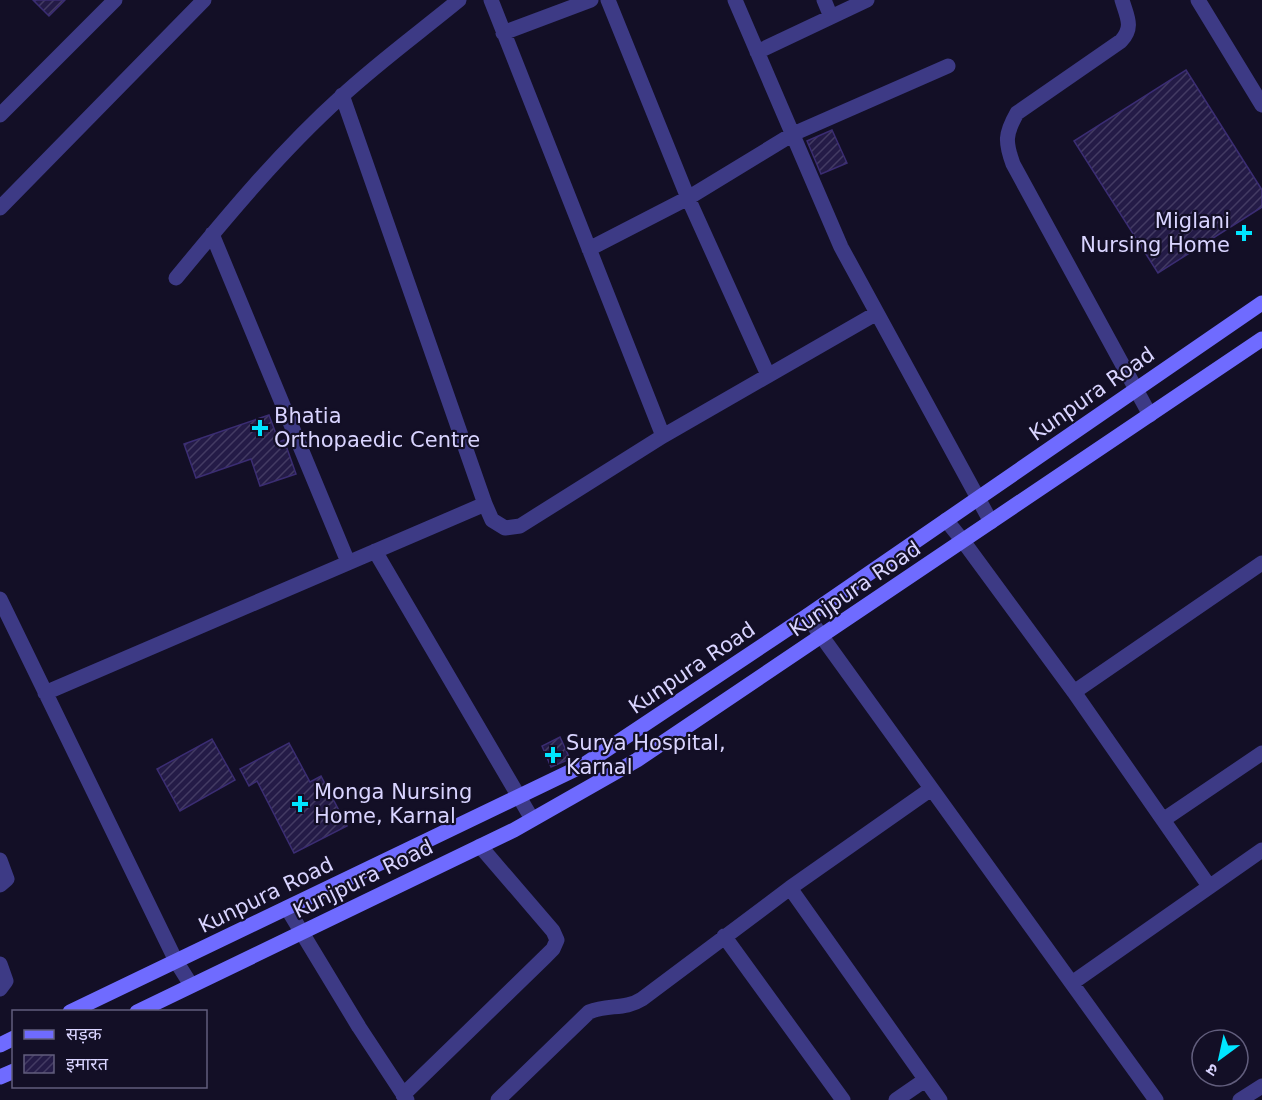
<svg xmlns="http://www.w3.org/2000/svg" width="1262" height="1100" font-family="'DejaVu Sans','Noto Sans Devanagari',sans-serif">
<style>
.building{fill:url(#building-hatch);stroke:#3b2d73;stroke-width:1.5}
.lines{fill:none;stroke-linecap:round;stroke-linejoin:round}
.street{stroke:#3d3a85;stroke-width:15}
.secondary{stroke:#6f6bff;stroke-width:15}
.poi-dot{fill:#00e5ff;stroke:#130f26;stroke-width:2}
.labels{text-anchor:middle;dominant-baseline:central;stroke-width:4.5;stroke-linejoin:round;paint-order:stroke}
.poi-label{font-size:21px;fill:#d9d4ff;stroke:#130f26;text-anchor:start}
.street-label{font-size:21px;fill:#d9d4ff;stroke:#130f26}
</style>
<defs>
<pattern id="building-hatch" width="6" height="6" patternUnits="userSpaceOnUse" patternTransform="scale(1.5)"><rect width="6" height="6" fill="#241b47"/><path d="M-1 1l2-2M0 6l6-6M5 7l2-2" fill="none" stroke="#433b63"/></pattern>
</defs>
<rect width="100%" height="100%" fill="#130f26"/>
<!-- building -->
<path class="building" d="M33,0H65L49,16Z
M1186,70L1262,190V207L1158,273L1074,141Z
M832,130L847,163L821,174L807,141Z
M269,415L279,442L284,440L296,474L260,486L251,459L196,478L184,444Z
M560,737L570,759L551,767L542,746Z
M212,739L235,780L180,811L157,769Z
M289,743L310,782L321,776L347,826L294,853L257,781L249,786L240,769Z"/>
<g class="lines">
<!-- street -->
<path class="street" d="M491,0L663,436
M608,0L688,198L768,375
M735,0L841,247L991,522
M824,0L831,17
M1122,0C1127,17 1134,27 1121,41L1017,113C1005,134 1005,142 1013,164L1150,415
M1198,0L1262,105
M503,33L591,0
M757,52L867,0
M342,95L485,504L492,520L505,528L520,526L663,436L877,313
M0,115L115,0
M0,208L204,0
M212,234L348,562
M589,249L688,198L793,134L948,66
M176,278C228,215 281,151 342,96C379,62 420,32 459,0
M946,520L963,541L1074,692L1209,886
M375,551L532,819
M0,599L176,961L191,985
M807,616L1156,1100
M1074,692L1262,563
M45,693L485,504
M1163,820L1262,753
M0,860L7,879L0,885
M790,888L940,1100
M287,908L359,1027L407,1100
M724,936L843,1100
M0,964L6,981L0,989
M1072,983L1262,850
M403,1095L545,957L553,949L557,940L553,931L480,846
M498,1100L589,1012C608,1004 625,1010 642,999L790,888L931,789
M896,1100L925,1080
M1240,1100L1262,1086"/>
<!-- secondary -->
<path class="secondary" d="M70,1012L582,766L807,616L1262,303
M137,1012L514,830L637,760L1262,339
M0,1045L14,1038
M0,1077L14,1071"/>
</g>
<!-- markers -->
<g class="poi-dot">
<path d="M1241 224h6v6h6v6h-6v6h-6v-6h-6v-6h6z"/>
<path d="M257 419h6v6h6v6h-6v6h-6v-6h-6v-6h6z"/>
<path d="M550 746h6v6h6v6h-6v6h-6v-6h-6v-6h6z"/>
<path d="M297 795h6v6h6v6h-6v6h-6v-6h-6v-6h6z"/>
</g>
<g class="labels">
<!-- poi labels -->
<g class="poi-label">
<text x="1230" y="221" text-anchor="end">Miglani<tspan x="1230" dy="24">Nursing Home</tspan></text>
<text x="274" y="416">Bhatia<tspan x="274" dy="24">Orthopaedic Centre</tspan></text>
<text x="566" y="743">Surya Hospital,<tspan x="566" dy="24">Karnal</tspan></text>
<text x="314" y="792">Monga Nursing<tspan x="314" dy="24">Home, Karnal</tspan></text>
</g>
<!-- street labels -->
<g class="street-label">
<text transform="translate(1092 394) rotate(-35)">Kunpura Road</text>
<text transform="translate(855 589) rotate(-34)">Kunjpura Road</text>
<text transform="translate(692 668) rotate(-34)">Kunpura Road</text>
<text transform="translate(363 879) rotate(-26)">Kunjpura Road</text>
<text transform="translate(266 895) rotate(-26)">Kunpura Road</text>
</g>
</g>
<!-- legend -->
<rect x="12" y="1010" width="195" height="78" fill="#130f26" stroke="#625e7d" stroke-width="1.5"/>
<rect x="24" y="1030" width="30" height="9" fill="#6f6bff" stroke="#625e7d" stroke-width="1.5"/>
<text x="66" y="1040" font-size="18" fill="#d9d4ff">सड़क</text>
<rect x="24" y="1055" width="30" height="18" fill="url(#building-hatch)" stroke="#625e7d" stroke-width="1.5"/>
<text x="66" y="1070" font-size="18" fill="#d9d4ff">इमारत</text>
<!-- north arrow -->
<g transform="translate(1220 1058) rotate(213)"><circle r="28" fill="#130f26" stroke="#625e7d" stroke-width="1.5"/>
<path d="M0-4.5L10 22L0 15L-10 22Z" fill="#00e5ff"/>
<text y="-9" font-size="16" font-weight="bold" text-anchor="middle" fill="#d9d4ff">उ</text>
</g>
</svg>
